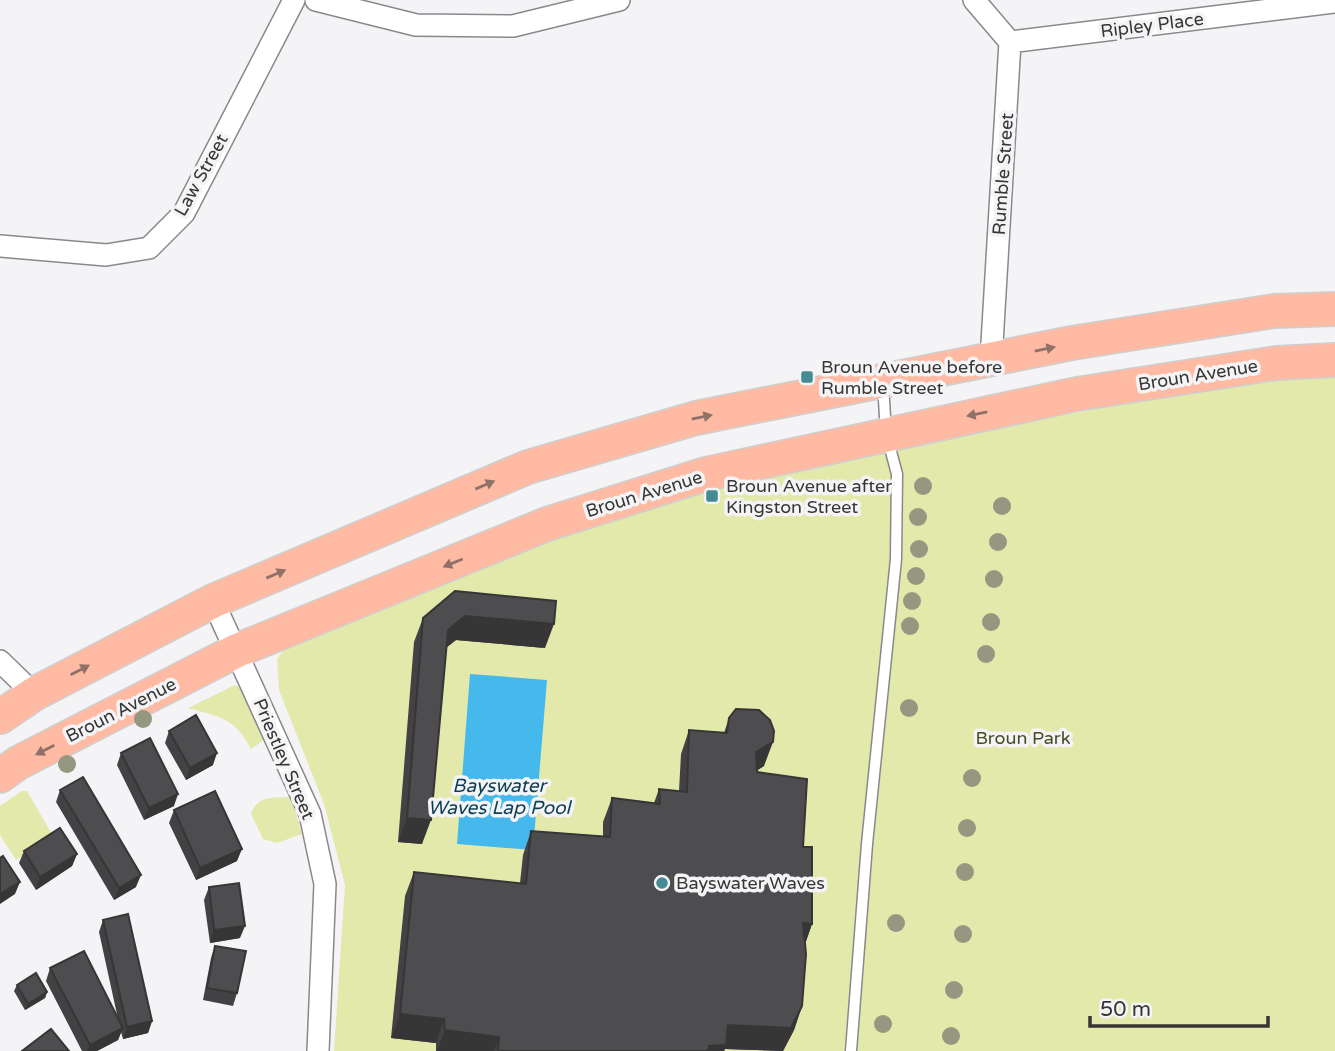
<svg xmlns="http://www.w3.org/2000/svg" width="1335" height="1051" font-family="'Varela Round',sans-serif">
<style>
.green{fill:#e3e9ab}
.water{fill:#45b8ec}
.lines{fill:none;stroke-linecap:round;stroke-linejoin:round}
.service-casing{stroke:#89898c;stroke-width:13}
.minor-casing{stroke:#89898c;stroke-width:24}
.primary-casing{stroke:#cfcfcf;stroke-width:36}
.service{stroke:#fff;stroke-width:10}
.minor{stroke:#fff;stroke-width:21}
.primary{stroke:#ffbaa3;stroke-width:33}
.tree{fill:#959781}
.wall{fill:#424244}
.shaded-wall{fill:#363637}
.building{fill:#4d4d4f;stroke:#363637;stroke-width:2}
.oneway{fill:#907168}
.poi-dot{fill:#448b93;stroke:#f4f4f6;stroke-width:2.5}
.labels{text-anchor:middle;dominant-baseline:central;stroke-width:7;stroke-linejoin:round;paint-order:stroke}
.street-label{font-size:18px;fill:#363637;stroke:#f4f4f6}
.poi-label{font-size:18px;fill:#363637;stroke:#f4f4f6;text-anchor:start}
.park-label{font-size:18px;fill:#484b21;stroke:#f4f4f6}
.water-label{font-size:19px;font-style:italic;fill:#0d3e53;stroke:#f4f4f6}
</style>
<rect width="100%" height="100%" fill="#f4f4f6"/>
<!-- green -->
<path class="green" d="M1335,372V1051H334L345,885L324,804L279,690L277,659L295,634L577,526L760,478L922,440L1298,373Z
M235,685L243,689L271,735L251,749C234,717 220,717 188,708Z
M22,791H27L53,836L16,860L0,835V806Z
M291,797L302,834L277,843L263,839L251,814C257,795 275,798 291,797Z"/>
<!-- water -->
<path class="water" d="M470,674L547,680L533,850L457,844Z"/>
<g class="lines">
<!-- service casing -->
<g class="service-casing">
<path id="service" d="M851,1051L867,844L896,559L897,474L886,433L883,384"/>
</g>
<!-- minor casing -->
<g class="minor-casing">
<path id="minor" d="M316,0L416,25L513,26L619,0
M974,0L1010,42L991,360
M1010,42L1335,2
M0,246L106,255L149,248L184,213L294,0
M213,601L310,814L325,884L318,1051
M0,661L34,694"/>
</g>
<!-- primary casing -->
<g class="primary-casing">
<path id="primary" d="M0,717L34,694L213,601L528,467L696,418L1072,343L1274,311L1335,309
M0,776L18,763L236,651L547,524L706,474L1077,394L1276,363L1335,360"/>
</g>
<!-- service -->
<use href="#service" class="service"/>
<!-- minor -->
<use href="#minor" class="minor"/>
<!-- primary -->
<use href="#primary" class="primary"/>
</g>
<!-- trees -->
<g class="tree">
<circle cx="923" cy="486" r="9"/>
<circle cx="1002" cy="506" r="9"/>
<circle cx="918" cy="517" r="9"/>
<circle cx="998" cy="542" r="9"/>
<circle cx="919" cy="549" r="9"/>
<circle cx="916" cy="576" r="9"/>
<circle cx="994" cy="579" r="9"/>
<circle cx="912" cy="601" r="9"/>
<circle cx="991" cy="622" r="9"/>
<circle cx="910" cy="626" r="9"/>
<circle cx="986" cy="654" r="9"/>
<circle cx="909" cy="708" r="9"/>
<circle cx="143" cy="719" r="9"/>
<circle cx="67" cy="764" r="9"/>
<circle cx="972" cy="778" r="9"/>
<circle cx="967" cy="828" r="9"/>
<circle cx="965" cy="872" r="9"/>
<circle cx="896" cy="923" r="9"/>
<circle cx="963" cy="934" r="9"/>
<circle cx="954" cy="990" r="9"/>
<circle cx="883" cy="1024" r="9"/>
<circle cx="951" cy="1036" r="9"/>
</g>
<!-- wall -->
<path class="wall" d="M423,618L545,648L456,640L446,648L422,844L398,842L414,642Z
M729,718L764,766L756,771L757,772L803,847L812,924L805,944L802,1006L794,1030L783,1051L725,1049L724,1051H436V1043L391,1038L405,896L414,872L520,883L523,855L531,831L603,836V822L612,798L654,803L659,789L679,791L681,754L689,730L724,733Z
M169,731L213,765L186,780L165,743Z
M121,753L174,806L144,820L117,765Z
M60,790L136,887L114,900L56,802Z
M174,810L237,861L196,880L169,823Z
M24,851L77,854L72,866L36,890L19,863Z
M209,887L240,938L210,943L204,900Z
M103,920L152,1021L148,1033L123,1039L121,1032L118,1040L97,1051H82L46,981L50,968L118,1019L99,932Z
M215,946L237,993L233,1006L203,1000L211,958Z
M17,985L47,992L45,998L25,1010L14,991Z"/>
<!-- shaded-wall -->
<path class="shaded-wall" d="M465,616L554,624L545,648L456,640L439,653L448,630Z
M773,742L764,766L748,776L756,752Z
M217,753L213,765L186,780L190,768Z
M178,794L174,806L144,820L149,808Z
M407,818L431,820L422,844L398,842Z
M242,849L237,861L196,880L200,868Z
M77,854L72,866L36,890L40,877Z
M141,875L136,887L114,900L119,888Z
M20,882L15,894L0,904V894Z
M803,923L812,924L804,947Z
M245,926L240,938L210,943L214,930Z
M47,992L45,998L25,1010L28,1004Z
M802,1006L794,1030L783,1051L725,1049L724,1051H707L709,1046L728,1025Z
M400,1014L444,1019L436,1043L391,1038Z
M152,1021L148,1033L123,1039L127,1027Z
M123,1028L118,1040L97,1051H87L90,1045Z
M445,1030L499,1037L494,1051H437Z"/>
<!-- building -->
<path class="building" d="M455,591L556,601L554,624L465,616L448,630L431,820L407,818L423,618Z
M736,709L759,710L770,720L774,731L773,742L756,752L757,772L807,779L803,847H812V924L803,923L806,954L802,1006L791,1028L728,1025L726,1045L709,1046L708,1051H498L499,1037L445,1030L444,1019L400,1014L414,872L526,884L531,831L610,837L612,798L660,804L659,789L687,792L689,730L727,733L729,718Z
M196,715L217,753L190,768L169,731Z
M150,738L178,794L149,808L121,753Z
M83,777L141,875L119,888L60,790Z
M215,791L242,849L200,868L174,810Z
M60,828L77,854L40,877L24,851Z
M3,856L20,882L0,894V858Z
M239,883L245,926L214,930L209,887Z
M128,914L152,1021L127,1027L103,920Z
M215,946L246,951L237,993L207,988Z
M84,951L123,1028L90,1045L50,968Z
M36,973L47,992L28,1004L17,985Z
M51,1029L69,1051H22Z"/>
<!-- one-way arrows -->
<defs><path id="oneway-solid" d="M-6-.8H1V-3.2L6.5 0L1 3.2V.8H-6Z" transform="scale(1.75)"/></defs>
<g class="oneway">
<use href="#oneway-solid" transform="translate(1045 349) rotate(-12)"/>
<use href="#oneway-solid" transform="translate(977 414) rotate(168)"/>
<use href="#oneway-solid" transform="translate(702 417) rotate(-12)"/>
<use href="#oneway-solid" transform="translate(485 485) rotate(-23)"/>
<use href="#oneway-solid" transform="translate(453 563) rotate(158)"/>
<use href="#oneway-solid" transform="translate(276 574) rotate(-23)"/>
<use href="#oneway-solid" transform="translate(80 670) rotate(-27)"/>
<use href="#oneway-solid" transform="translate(45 750) rotate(153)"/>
</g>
<!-- markers -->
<g class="poi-dot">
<rect x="800" y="370" width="14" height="14" rx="3.5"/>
<rect x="705" y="489" width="14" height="14" rx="3.5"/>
<circle cx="662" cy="883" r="7"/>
</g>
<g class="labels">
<!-- street labels -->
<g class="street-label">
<text transform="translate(1152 25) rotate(-7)">Ripley Place</text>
<text transform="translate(1003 174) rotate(-86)">Rumble Street</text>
<text transform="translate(201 175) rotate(-61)">Law Street</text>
<text transform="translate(1198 375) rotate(-9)">Broun Avenue</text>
<text transform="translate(644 494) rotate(-17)">Broun Avenue</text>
<text transform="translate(121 710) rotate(-27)">Broun Avenue</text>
<text transform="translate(284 759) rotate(67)">Priestley Street</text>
</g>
<!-- poi labels -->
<g class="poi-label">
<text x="821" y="367">Broun Avenue before<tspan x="821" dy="21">Rumble Street</tspan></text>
<text x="726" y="486">Broun Avenue after<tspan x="726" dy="21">Kingston Street</tspan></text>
<text x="676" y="883">Bayswater Waves</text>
</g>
<!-- park labels -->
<g class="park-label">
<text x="1023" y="738">Broun Park</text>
</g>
<!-- water labels -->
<g class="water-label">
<text x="499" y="786">Bayswater<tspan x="499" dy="22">Waves Lap Pool</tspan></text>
</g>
</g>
<!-- scale -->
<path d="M1090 1016v10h178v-10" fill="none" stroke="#363637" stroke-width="3.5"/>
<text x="1100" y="1016" font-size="21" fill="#363637" stroke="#f4f4f6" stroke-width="5" paint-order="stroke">50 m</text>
</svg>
